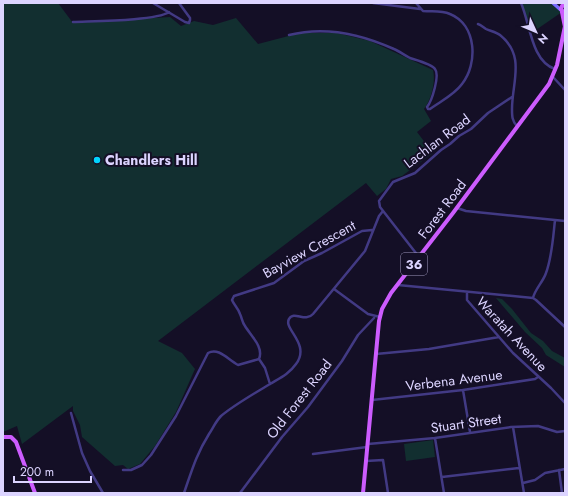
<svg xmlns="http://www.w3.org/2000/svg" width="568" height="496" font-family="Jost,sans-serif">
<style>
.green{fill:#122f30}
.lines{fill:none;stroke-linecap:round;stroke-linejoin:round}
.street{stroke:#423a84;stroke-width:2.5}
.secondary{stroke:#796cfe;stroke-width:3.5}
.primary{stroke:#cc5cfe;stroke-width:4}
.poi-dot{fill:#02d4fd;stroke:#140f26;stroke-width:1.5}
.labels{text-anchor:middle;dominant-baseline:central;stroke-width:4;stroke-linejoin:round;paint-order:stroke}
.shield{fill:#140f26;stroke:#a099be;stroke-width:1}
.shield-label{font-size:13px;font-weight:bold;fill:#dcd4ff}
.street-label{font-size:14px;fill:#dcd4ff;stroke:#140f26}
.poi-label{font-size:14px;font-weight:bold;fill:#dcd4ff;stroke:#140f26;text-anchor:start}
</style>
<rect width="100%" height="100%" fill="#140f26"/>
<!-- green -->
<path class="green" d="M3,3H58L73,23L170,17L181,26L194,21L213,25L236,18L258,44L300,33H337L370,41L433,70C436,82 431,100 424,109L431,121L417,132L433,153L402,176L391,179L386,189L377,196L366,183L158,341L182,353L195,369L176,412L155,446L140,464L128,469L123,465L115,466L82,437L80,425L73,411V406L22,444L17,426L3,432Z
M521,3H553L562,12L530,34Z
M496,298L502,299L512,309L531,333L543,341L552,351L565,358V367L546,355L542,348L525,332Z
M433,440L435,457L406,461L404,444Z"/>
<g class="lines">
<!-- street -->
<path class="street" d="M153,3L185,22L189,23L190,20V18L179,3
M373,3L420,9
M416,3L423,11C432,12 441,10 450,14C477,25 478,64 462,84C454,95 441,101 430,109H428
M521,3C530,23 531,61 555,69
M73,22C92,21 156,21 169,12
M478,24C481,25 483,27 486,29C490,31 496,32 500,35C526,56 512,82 512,109C512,116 512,121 517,126
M289,35C324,26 361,34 394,49C399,51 404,55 410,58C416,60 432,64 435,69C440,75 432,101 427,107L428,109
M553,77L565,90
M457,208L466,211L565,221
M419,257L380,207L379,201L393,182L415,173L441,150L450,144L459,136L471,129L488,113L512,97
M398,285L533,298L536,300L565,327
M334,289L368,314L380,317
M467,292V300L513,353L551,388L565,403
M533,298C535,289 543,282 546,273C552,257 553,238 555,220
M376,354L429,349L499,337
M259,359L265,368L270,384
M463,390L470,432
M372,400L463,390L535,379L538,377
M71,413L82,453L90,471L103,493
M513,427L524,493
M435,438L444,493
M368,444L435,438L511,427L538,426L557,432L565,431
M313,454L367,447
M366,461L383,460L388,493
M123,470H131L142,465L151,455L176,416L208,353C219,347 228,360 238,365L259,359C264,347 251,336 245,326C242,322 242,318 240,314C238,308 234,305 232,300L234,296L274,283L304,261L322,253L362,231L372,230
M559,470L562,493
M442,477L519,468
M523,483L535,480L545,473L565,469
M184,493C192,470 196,455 209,434C213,428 216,421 221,416C234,405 255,393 270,384C280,378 289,374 296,364C311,344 283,329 289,319C294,310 305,323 313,314L365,251L379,216L383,211
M240,493L282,437L308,407L342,361L358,335L374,318"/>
<!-- secondary -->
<path class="secondary" d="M553,3L562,11"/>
<!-- primary -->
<path class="primary" d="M562,12L565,27
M564,13L561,9L562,6L565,5
M3,437H11L16,442L35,493
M363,493L379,321L382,309L391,293L453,213L549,84L557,65L565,26"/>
</g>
<!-- markers -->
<circle class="poi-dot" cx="97" cy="160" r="4"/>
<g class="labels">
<!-- shield labels -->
<rect class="shield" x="401" y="253" width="26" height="22" rx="3"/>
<g class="shield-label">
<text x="414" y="264">36</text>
</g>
<!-- street labels -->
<g class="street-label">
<text transform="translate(437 141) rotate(-37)">Lachlan Road</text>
<text transform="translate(442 209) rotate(-53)">Forest Road</text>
<text transform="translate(309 249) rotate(-29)">Bayview Crescent</text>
<text transform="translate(512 334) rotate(47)">Waratah Avenue</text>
<text transform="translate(454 380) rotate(-7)">Verbena Avenue</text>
<text transform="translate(299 399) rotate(-52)">Old Forest Road</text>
<text transform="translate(466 423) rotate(-8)">Stuart Street</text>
</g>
<!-- poi labels -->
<g class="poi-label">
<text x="105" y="160">Chandlers Hill</text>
</g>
</g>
<!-- border -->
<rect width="568" height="496" fill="none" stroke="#dcd4ff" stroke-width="8"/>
<!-- north arrow -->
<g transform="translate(536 32) rotate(134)" stroke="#140f26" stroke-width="3" paint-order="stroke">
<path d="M0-3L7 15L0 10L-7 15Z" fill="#dcd4ff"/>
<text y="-6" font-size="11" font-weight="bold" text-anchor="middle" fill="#dcd4ff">N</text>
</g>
<!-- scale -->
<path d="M14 476v6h77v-6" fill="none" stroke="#dcd4ff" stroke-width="2"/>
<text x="20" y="476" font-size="12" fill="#dcd4ff" stroke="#140f26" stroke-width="3" paint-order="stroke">200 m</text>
</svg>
